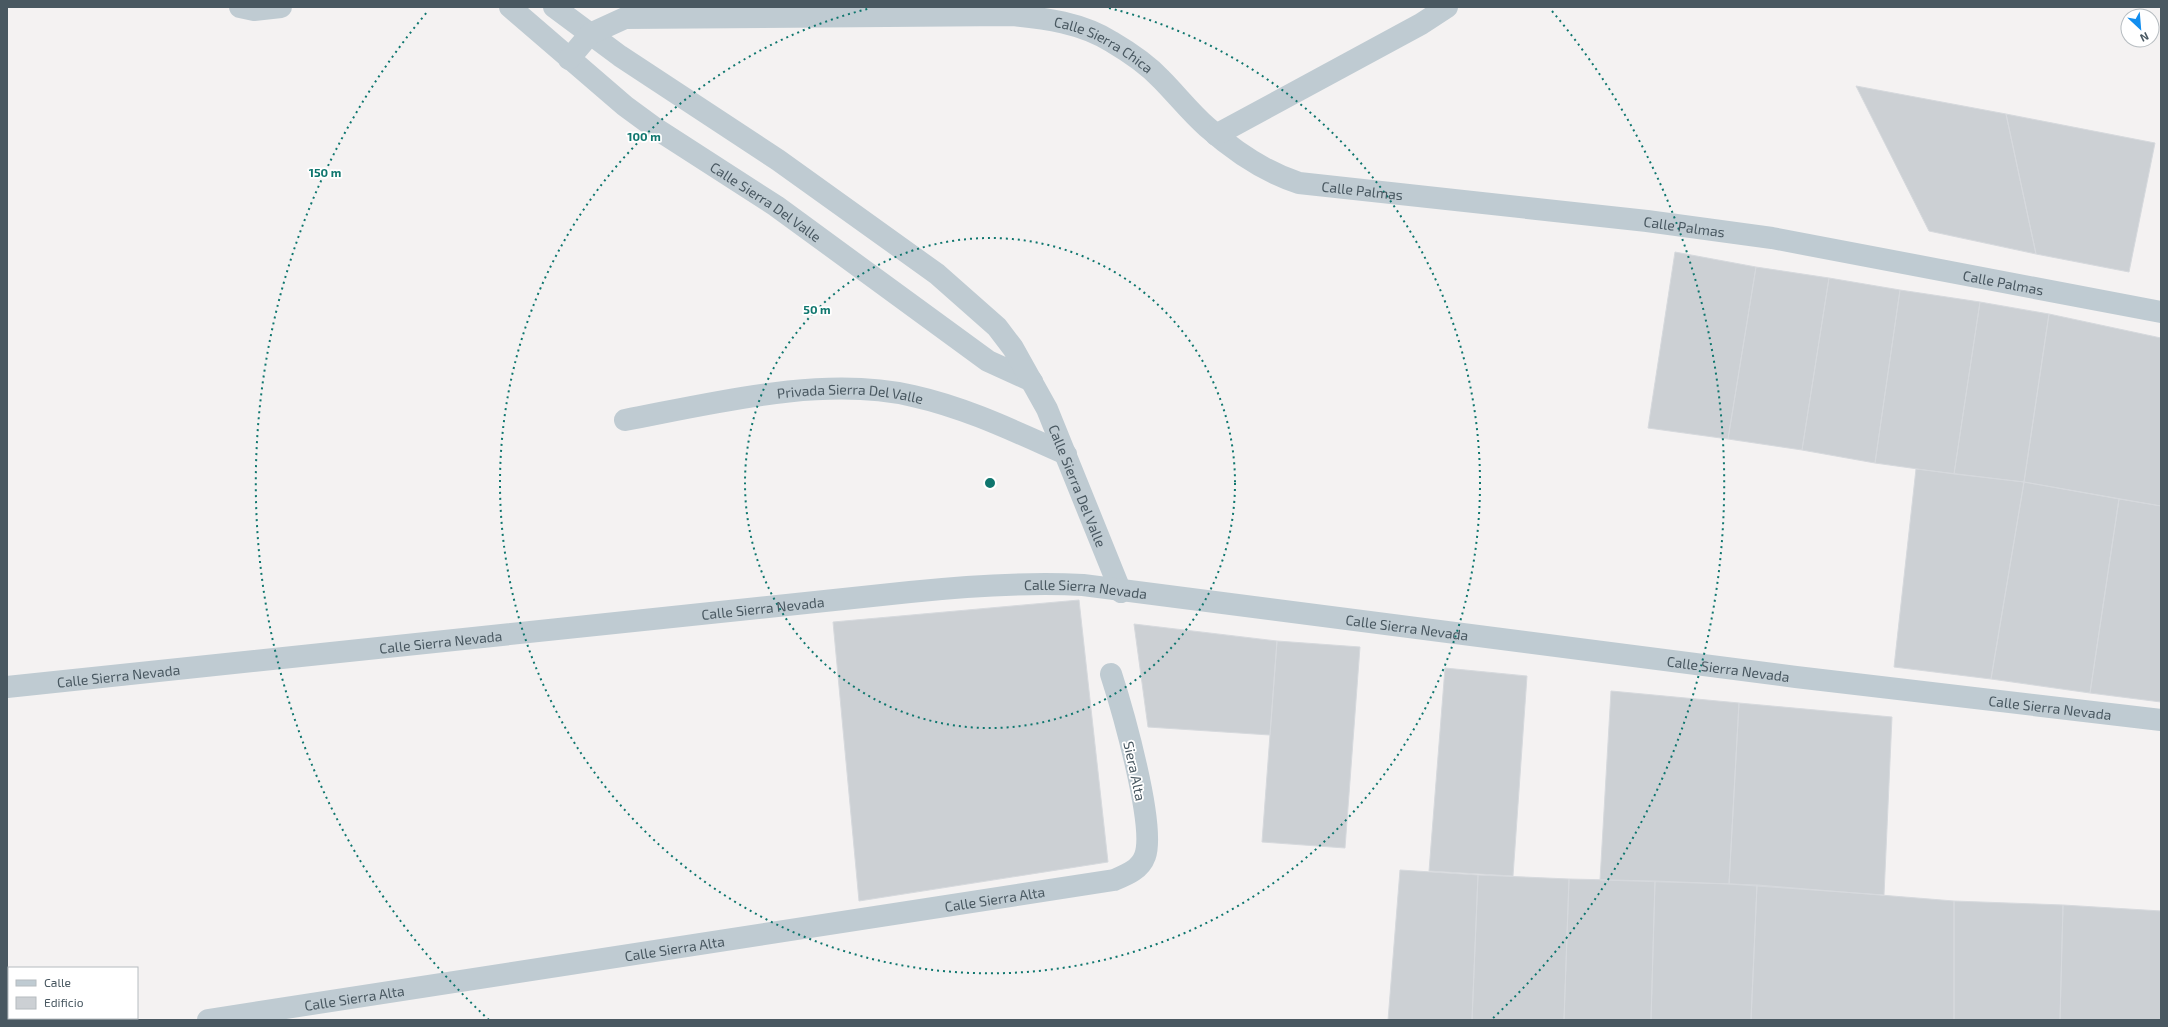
<svg xmlns="http://www.w3.org/2000/svg" width="2168" height="1027" font-family="'Exo 2',sans-serif">
<style>
.building{fill:#ccd0d4;stroke:#d6d9dd}
.lines{fill:none;stroke-linecap:round;stroke-linejoin:round}
.minor{stroke:#bfcbd2;stroke-width:22}
.ring{fill:none;stroke:#0f766e;stroke-width:2;stroke-dasharray:2 4}
.labels{text-anchor:middle;dominant-baseline:central;stroke-width:3.5;stroke-linejoin:round;paint-order:stroke}
.street-label{font-size:14px;fill:#495861;stroke:#fff}
.centre{fill:#0f766e;stroke:#fff;stroke-width:2}
.ring-label{font-size:12px;text-anchor:middle;font-weight:bold;fill:#0f766e;stroke:#fff;stroke-width:3.5;stroke-linejoin:round;paint-order:stroke}
</style>
<rect width="100%" height="100%" fill="#f4f2f2"/>
<!-- building -->
<path class="building" d="M1856,86L2006,114L2036,254L1929,231Z
M2006,114L2155,143L2129,272L2036,254Z
M1675,252L1756,267L1728,439L1648,428Z
M1756,267L1829,278L1802,450L1728,439Z
M1829,278L1900,290L1875,463L1802,450Z
M1900,290L1980,302L1954,474L1875,463Z
M1980,302L2049,314L2024,482L1954,474Z
M2049,314L2161,338V506L2024,482Z
M1916,469L2024,482L1991,679L1894,667Z
M2024,482L2119,499L2090,693L1991,679Z
M2119,499L2161,506V702L2090,693Z
M1079,600L1108,862L859,901L833,622Z
M1134,624L1277,641L1270,735L1148,727Z
M1277,641L1360,647L1345,848L1262,842Z
M1445,668L1527,676L1513,876L1429,871Z
M1611,691L1739,703L1729,884L1600,880Z
M1739,703L1892,717L1884,895L1729,884Z
M1400,870L1478,875L1472,1020H1388Z
M1478,875L1569,879L1564,1020H1472Z
M1569,879L1655,881L1651,1020H1564Z
M1655,881L1757,885L1751,1020H1651Z
M1757,885L1954,901V1020H1751Z
M1954,901L2063,905L2060,1020H1954Z
M2063,905L2161,911V1020H2060Z"/>
<g class="lines">
<!-- minor -->
<g class="minor">
<path d="M240,7L254,10L281,7"/>
<path id="s1" d="M510,7L625,106L655,128L776,206L988,361L1032,381"/>
<path id="s2" d="M554,7L620,56L778,160L937,274L997,327L1013,348L1047,409L1121,592"/>
<path id="s3" d="M569,59L590,34L625,18L1011,15C1045,18 1082,23 1112,42C1129,52 1147,64 1161,79C1176,94 1190,112 1207,127C1234,151 1265,172 1299,183L1647,221L1772,238L2161,312"/>
<path d="M1216,135L1421,24L1447,7"/>
<path id="s4" d="M625,420C714,403 824,375 913,396C967,408 1016,432 1066,454"/>
<path id="s5" d="M7,687L910,592C968,586 1025,582 1083,585L1796,677L2161,720"/>
<path id="s6" d="M208,1020L1114,880C1126,875 1140,870 1145,856C1156,826 1122,708 1111,674"/>
</g>
</g>
<!-- distance rings -->
<g class="ring">
<circle cx="990" cy="483" r="245"/>
<path d="M1109 8A490 490 0 1 1 871 8"/>
<path d="M489 1020A734 734 0 0 1 428 11M1552 11A734 734 0 0 1 1491 1020"/>
</g>
<g class="labels">
<!-- street labels -->
<g class="street-label">
<text stroke="none"><textPath href="#s3" startOffset="556">Calle Sierra Chica</textPath></text>
<text stroke="none"><textPath href="#s3" startOffset="863">Calle Palmas</textPath></text>
<text stroke="none"><textPath href="#s1" startOffset="322">Calle Sierra Del Valle</textPath></text>
<text stroke="none"><textPath href="#s3" startOffset="1187">Calle Palmas</textPath></text>
<text stroke="none"><textPath href="#s3" startOffset="1511">Calle Palmas</textPath></text>
<text stroke="none"><textPath href="#s4" startOffset="228">Privada Sierra Del Valle</textPath></text>
<text stroke="none"><textPath href="#s2" startOffset="726">Calle Sierra Del Valle</textPath></text>
<text stroke="none"><textPath href="#s5" startOffset="1084">Calle Sierra Nevada</textPath></text>
<text stroke="none"><textPath href="#s5" startOffset="760">Calle Sierra Nevada</textPath></text>
<text stroke="none"><textPath href="#s5" startOffset="1408">Calle Sierra Nevada</textPath></text>
<text stroke="none"><textPath href="#s5" startOffset="436">Calle Sierra Nevada</textPath></text>
<text stroke="none"><textPath href="#s5" startOffset="1732">Calle Sierra Nevada</textPath></text>
<text stroke="none"><textPath href="#s5" startOffset="112">Calle Sierra Nevada</textPath></text>
<text stroke="none"><textPath href="#s5" startOffset="2056">Calle Sierra Nevada</textPath></text>
<text transform="translate(1135 771) rotate(78)">Siera Alta</text>
<text stroke="none"><textPath href="#s6" startOffset="796">Calle Sierra Alta</textPath></text>
<text stroke="none"><textPath href="#s6" startOffset="472">Calle Sierra Alta</textPath></text>
<text stroke="none"><textPath href="#s6" startOffset="148">Calle Sierra Alta</textPath></text>
</g>
</g>
<circle cx="990" cy="483" r="6" class="centre"/>
<g class="ring-label">
<text x="644" y="141">100 m</text>
<text x="325" y="177">150 m</text>
<text x="817" y="314">50 m</text>
</g>
<!-- border -->
<rect width="2168" height="1027" fill="none" stroke="#495861" stroke-width="16"/>
<!-- legend -->
<rect x="8" y="967" width="130" height="52" fill="#ffffff" stroke="#b6bcc0"/>
<rect x="16" y="980" width="20" height="6" fill="#bfcbd2" stroke="#b6bcc0"/>
<text x="44" y="987" font-size="12" fill="#495861">Calle</text>
<rect x="16" y="997" width="20" height="12" fill="#ccd0d4" stroke="#b6bcc0"/>
<text x="44" y="1007" font-size="12" fill="#495861">Edificio</text>
<!-- north arrow -->
<g transform="translate(2140 28) rotate(154)"><circle r="19" fill="#ffffff" stroke="#b6bcc0"/>
<path d="M0-3L7 15L0 10L-7 15Z" fill="#128eef"/>
<text y="-6" font-size="11" font-weight="bold" text-anchor="middle" fill="#495861">N</text>
</g>
</svg>
